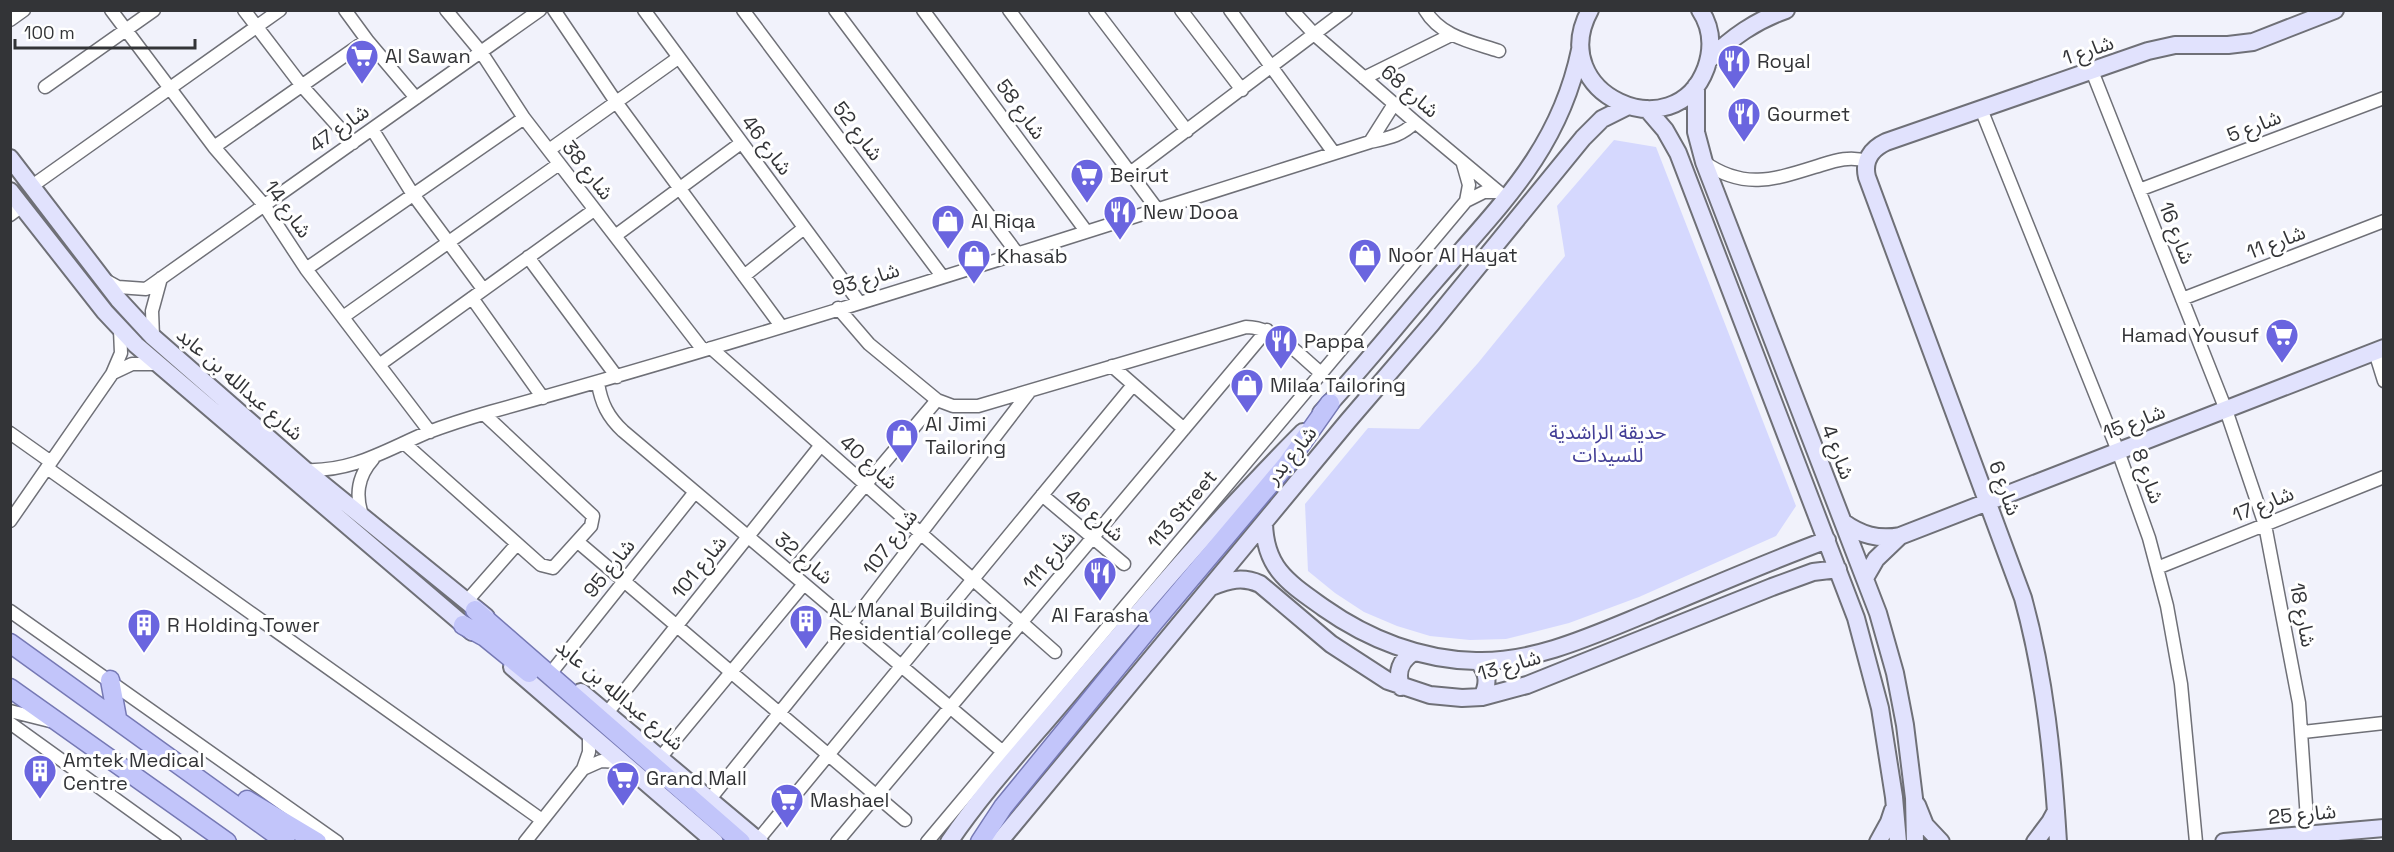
<svg xmlns="http://www.w3.org/2000/svg" width="2394" height="852" font-family="'Space Grotesk','Noto Sans Arabic',sans-serif">
<style>
.green{fill:#d5d8fe}
.lines{fill:none;stroke-linecap:round;stroke-linejoin:round}
.street-casing{stroke:#6f7077;stroke-width:15}
.secondary-casing{stroke:#6f7077;stroke-width:20}
.primary-casing{stroke:#7679b4;stroke-width:21}
.street{stroke:#fff;stroke-width:12}
.secondary{stroke:#e1e2fd;stroke-width:16}
.primary{stroke:#c2c5fa;stroke-width:18}
.labels{text-anchor:middle;dominant-baseline:central;stroke-width:6;stroke-linejoin:round;paint-order:stroke}
.street-label{font-size:20px;fill:#333437;stroke:#fff}
.poi-label{font-size:20px;fill:#333437;stroke:#fff;text-anchor:start}
.park-label{font-size:20px;fill:#423d95;stroke:#fff}
</style>
<rect width="100%" height="100%" fill="#f1f2fb"/>
<!-- green -->
<path class="green" d="M1614,140L1656,147L1796,506L1776,536L1639,597L1569,623L1506,639L1470,640L1430,636L1397,626L1364,612L1335,593L1308,571L1305,504L1368,428L1419,429L1478,363L1565,256L1557,206Z"/>
<g class="lines">
<!-- street casing -->
<g class="street-casing">
<path id="street" d="M111,10L214,147L264,205L306,269L430,432
M244,10L302,86L353,143
M345,10L367,40L416,98
M446,10L481,52L524,118L703,350
M554,10L616,102L781,326
M644,10L859,302
M743,10L942,276
M835,10L1017,253
M923,10L1086,231
M1009,10L1157,209
M1095,10L1187,131
M1181,10L1242,90
M1230,10L1334,153
M1292,10L1315,35L1415,122L1500,193
M1425,10C1441,37 1472,42 1499,51
M10,20L24,10
M2092,71L2226,410L2265,525L2299,703L2308,834
M1364,78L1451,35
M45,87L154,10
M1981,109L2118,451L2149,538L2167,606L2181,684L2196,842
M372,129L412,193L483,289
M1370,142L1394,104
M214,147L367,40
M549,150L678,58
M1704,162C1745,191 1776,179 1821,165C1837,160 1850,156 1867,161
M1463,164L1469,185L1466,201
M1130,173L1346,10
M32,186L280,10
M2139,190L2384,98
M10,215L22,206
M615,236L741,143
M528,257L617,377
M306,269L524,118
M744,276L804,228
M107,281L118,287L146,289L540,10
M472,298L543,398
M2182,299L2384,221
M838,308L869,344L937,400L953,406H978L1246,327C1276,327 1299,355 1321,373
M343,317L559,164
M153,337L152,311L161,278
M711,348L1055,652
M2375,352L2384,381
M379,365L594,210
M1112,366L1184,429
M113,373L132,364H155
M598,383C601,403 608,417 623,431L1003,752
M10,433L51,462
M404,443L541,565L553,568L591,526L593,516L484,414
M47,468L542,820
M305,470C352,472 384,451 426,433C447,425 469,418 490,412C786,330 1078,234 1370,142C1388,138 1402,136 1415,122
M1042,495L1124,564
M363,518C355,496 357,477 373,459
M10,521L112,374L121,353L120,330
M578,542L905,820
M2157,568L2384,477
M791,573L937,400
M466,602L517,544
M10,611L337,842
M554,669L695,492
M10,711L50,721
M607,713L821,445
M10,723L175,842
M2303,732L2384,723
M660,758L804,584
M583,769L601,761L620,762
M710,799L851,624L1030,391
M758,840L1133,385
M525,842L583,769L589,752V735
M837,842L1267,330
M927,842L1466,201L1484,192H1498"/>
</g>
<!-- secondary casing -->
<g class="secondary-casing">
<path id="secondary" d="M1590,10C1544,94 1675,152 1706,68C1713,48 1712,28 1700,10
M1709,60C1732,37 1755,21 1786,10
M1696,86V132L1704,162L1878,613L1895,673L1905,725L1914,798L1915,842
M1647,109L1665,130L1678,153L1856,618L1880,708L1894,797L1898,842
M10,158L118,299L153,337L305,470L486,617
M10,191L105,312L136,345L472,632
M1321,413C1360,371 1396,326 1434,282C1499,206 1559,151 1580,50
M1843,522C1861,535 1878,540 1900,536L2384,348
M1264,523C1265,569 1289,583 1324,608C1368,639 1421,660 1476,661C1535,663 1596,634 1650,612C1708,588 1767,562 1827,540
M1865,578L1876,559L1900,536
M1211,587C1229,580 1242,576 1260,584L1331,644L1388,681L1430,695L1462,698L1482,697L1527,685L1772,587L1813,572L1838,569
M1478,661C1488,673 1489,683 1482,697
M512,667L715,842
M1401,687C1396,672 1400,660 1414,652
M581,692L760,842
M1917,805L1925,825L1941,842
M949,842C985,789 1029,742 1070,693C1145,604 1220,515 1303,432
M999,842L1348,421L1432,323L1583,138L1602,119L1626,107
M1878,842L1889,822L1893,810
M2035,842L2050,822L2056,811
M2058,842C2053,759 2045,678 2023,598L1867,177C1863,161 1871,149 1886,142L2148,51L2175,45H2228L2253,42L2335,10
M2224,842L2384,828"/>
</g>
<!-- primary casing -->
<g class="primary-casing">
<path id="primary" d="M475,610L741,842
M463,625L485,637L529,673
M10,643L286,842
M110,680L117,718
M10,688L227,842
M247,800L317,842
M980,842L1003,807L1154,622L1287,464L1330,403"/>
</g>
<!-- street -->
<use href="#street" class="street"/>
<!-- secondary -->
<use href="#secondary" class="secondary"/>
<!-- primary -->
<use href="#primary" class="primary"/>
</g>
<!-- icons -->
<defs>
<g id="supermarket-pin" transform="scale(1.725)"><path d="M0 17L-7.5 6A9.5 9.5 0 1 1 7.5 6Z" fill="#6a65df" stroke="#fff"/><path d="M-6-5.5h2.5l.6 2H6L4.5 2H-2.5L-4.4-4H-6ZM-1.5 3.2a1.3 1.3 0 1 0 .1 0ZM3 3.2a1.3 1.3 0 1 0 .1 0Z" fill="#fff"/></g>
<g id="restaurant-pin" transform="scale(1.725)"><path d="M0 17L-7.5 6A9.5 9.5 0 1 1 7.5 6Z" fill="#6a65df" stroke="#fff"/><path d="M-5-6h1v4h1v-4h1v4h1v-4h1v5L-1.5 .5V6h-2V.5L-5-1ZM5-6V6H3V1.5H1.5Q1.5-4 5-6Z" fill="#fff"/></g>
<g id="shop-pin" transform="scale(1.725)"><path d="M0 17L-7.5 6A9.5 9.5 0 1 1 7.5 6Z" fill="#6a65df" stroke="#fff"/><path d="M-5-2.5h2.3a2.7 3.5 0 0 1 5.4 0H5L5.5 6h-11ZM-1.5-2.5h3a1.5 2.3 0 0 0-3 0Z" fill="#fff"/></g>
<g id="building-pin" transform="scale(1.725)"><path d="M0 17L-7.5 6A9.5 9.5 0 1 1 7.5 6Z" fill="#6a65df" stroke="#fff"/><path d="M-4-6H4V6H1V3H-1V6H-4ZM-2.5-4.3h1.7v1.8h-1.7ZM.8-4.3h1.7v1.8H.8ZM-2.5-1h1.7V.8h-1.7ZM.8-1h1.7V.8H.8Z" fill="#fff"/></g>
</defs>
<g fill-rule="evenodd">
<use href="#supermarket-pin" x="362" y="56"/>
<use href="#restaurant-pin" x="1734" y="61"/>
<use href="#restaurant-pin" x="1744" y="114"/>
<use href="#supermarket-pin" x="1087" y="175"/>
<use href="#restaurant-pin" x="1120" y="212"/>
<use href="#shop-pin" x="948" y="221"/>
<use href="#shop-pin" x="1365" y="255"/>
<use href="#shop-pin" x="974" y="256"/>
<use href="#supermarket-pin" x="2282" y="335"/>
<use href="#restaurant-pin" x="1281" y="341"/>
<use href="#shop-pin" x="1247" y="385"/>
<use href="#shop-pin" x="902" y="435"/>
<use href="#restaurant-pin" x="1100" y="573"/>
<use href="#building-pin" x="806" y="621"/>
<use href="#building-pin" x="144" y="625"/>
<use href="#building-pin" x="40" y="771"/>
<use href="#supermarket-pin" x="623" y="778"/>
<use href="#supermarket-pin" x="787" y="800"/>
</g>
<g class="labels">
<!-- street labels -->
<g class="street-label">
<text transform="translate(2088 50) rotate(-19)">شارع 1</text>
<text transform="translate(1410 91) rotate(41)">شارع 68</text>
<text transform="translate(1021 109) rotate(54)">شارع 58</text>
<text transform="translate(2254 126) rotate(-21)">شارع 5</text>
<text transform="translate(339 128) rotate(-35)">شارع 47</text>
<text transform="translate(858 131) rotate(53)">شارع 52</text>
<text transform="translate(767 145) rotate(53)">شارع 46</text>
<text transform="translate(588 170) rotate(52)">شارع 38</text>
<text transform="translate(288 209) rotate(54)">شارع 14</text>
<text transform="translate(2177 233) rotate(69)">شارع 16</text>
<text transform="translate(2276 242) rotate(-21)">شارع 11</text>
<text transform="translate(866 279) rotate(-17)">شارع 93</text>
<text transform="translate(240 384) rotate(41)">شارع عبدالله بن عابد</text>
<text transform="translate(2134 422) rotate(-21)">شارع 15</text>
<text transform="translate(1838 452) rotate(69)">شارع 4</text>
<text transform="translate(1291 455) rotate(-51)">شارع بدر</text>
<text transform="translate(869 462) rotate(42)">شارع 40</text>
<text transform="translate(2148 476) rotate(70)">شارع 8</text>
<text transform="translate(2005 488) rotate(70)">شارع 6</text>
<text transform="translate(2263 504) rotate(-22)">شارع 17</text>
<text transform="translate(1182 509) rotate(-50)">113 Street</text>
<text transform="translate(1095 515) rotate(40)">شارع 46</text>
<text transform="translate(890 542) rotate(-53)">شارع 107</text>
<text transform="translate(804 558) rotate(40)">شارع 32</text>
<text transform="translate(1049 560) rotate(-50)">شارع 111</text>
<text transform="translate(699 567) rotate(-51)">شارع 101</text>
<text transform="translate(609 568) rotate(-51)">شارع 95</text>
<text transform="translate(2303 615) rotate(79)">شارع 18</text>
<text transform="translate(1509 665) rotate(-16)">شارع 13</text>
<text transform="translate(620 695) rotate(40)">شارع عبدالله بن عابد</text>
<text transform="translate(2302 814) rotate(-5)">شارع 25</text>
</g>
<!-- poi labels -->
<g class="poi-label">
<text x="385" y="56">Al Sawan</text>
<text x="1757" y="61">Royal</text>
<text x="1767" y="114">Gourmet</text>
<text x="1110" y="175">Beirut</text>
<text x="1143" y="212">New Dooa</text>
<text x="971" y="221">Al Riqa</text>
<text x="1388" y="255">Noor Al Hayat</text>
<text x="997" y="256">Khasab</text>
<text x="2259" y="335" text-anchor="end">Hamad Yousuf</text>
<text x="1304" y="341">Pappa</text>
<text x="1270" y="385">Milaa Tailoring</text>
<text x="925" y="424">Al Jimi<tspan x="925" dy="23">Tailoring</tspan></text>
<text x="829" y="610">AL Manal Building<tspan x="829" dy="23">Residential college</tspan></text>
<text x="1100" y="615" text-anchor="middle">Al Farasha</text>
<text x="167" y="625">R Holding Tower</text>
<text x="63" y="760">Amtek Medical<tspan x="63" dy="23">Centre</tspan></text>
<text x="646" y="778">Grand Mall</text>
<text x="810" y="800">Mashael</text>
</g>
<!-- park labels -->
<g class="park-label">
<text x="1608" y="432">حديقة الراشدية<tspan x="1608" dy="23">للسيدات</tspan></text>
</g>
</g>
<!-- border -->
<rect width="2394" height="852" fill="none" stroke="#333437" stroke-width="24"/>
<!-- scale -->
<path d="M15 39v9h180v-9" fill="none" stroke="#333437" stroke-width="3"/>
<text x="24" y="39" font-size="18" fill="#333437" stroke="#ffffff" stroke-width="4.5" paint-order="stroke">100 m</text>
</svg>
